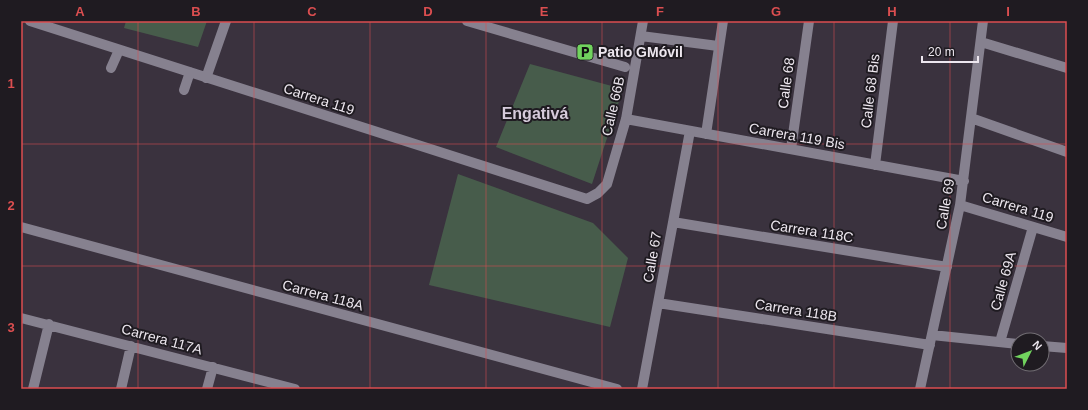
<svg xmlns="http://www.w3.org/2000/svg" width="1088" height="410" font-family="Arial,sans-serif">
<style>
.green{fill:#475c4b}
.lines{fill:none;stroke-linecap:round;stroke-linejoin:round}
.minor{stroke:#86818f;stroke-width:10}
.grid{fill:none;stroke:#db4e50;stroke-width:1;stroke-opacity:0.55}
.labels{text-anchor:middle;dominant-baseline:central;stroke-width:4;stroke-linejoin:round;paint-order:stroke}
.poi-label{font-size:14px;font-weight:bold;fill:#ede7ef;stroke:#1f1b21;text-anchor:start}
.street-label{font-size:14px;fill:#ede7ef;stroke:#1f1b21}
.quarter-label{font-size:16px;font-weight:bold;fill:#d6cbdb;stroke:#1f1b21}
.neatline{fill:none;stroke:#db4e50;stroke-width:1.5}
.grid-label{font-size:13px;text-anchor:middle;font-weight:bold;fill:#db4e50}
</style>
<rect width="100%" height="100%" fill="#3a323e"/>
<!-- green -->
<path class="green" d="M126,21H207L198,47L124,28Z
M530,64L623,89L592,184L496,147Z
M458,174L593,223L628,258L610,327L429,285Z"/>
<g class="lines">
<!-- minor -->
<path class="minor" d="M30,21L587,199L598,193L607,184L626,119L643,21
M467,21L625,67
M641,36L718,46
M981,42L1067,68
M111,68L119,50
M206,78L226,21
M184,90L190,72
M971,118L1067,152
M626,119L964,181
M706,134L723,21
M791,149L809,21
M875,165L893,21
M960,205L1067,237
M673,222L947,267
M21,227L617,389
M658,303L930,345
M21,318L295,389
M932,335L1018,344
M1000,342L1033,227
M1042,346L1067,348
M33,389L49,324
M121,389L131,346
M207,389L213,367
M642,389L690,131
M920,389L960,205L983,21"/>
</g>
<!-- grid -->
<path class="grid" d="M138,21V389M254,21V389M370,21V389M486,21V389M602,21V389M718,21V389M834,21V389M950,21V389M21,144H1067M21,266H1067"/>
<!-- icons -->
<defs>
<g id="parking-square" transform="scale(0.9)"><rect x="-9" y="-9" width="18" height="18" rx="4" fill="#71d35e" stroke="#1f1b21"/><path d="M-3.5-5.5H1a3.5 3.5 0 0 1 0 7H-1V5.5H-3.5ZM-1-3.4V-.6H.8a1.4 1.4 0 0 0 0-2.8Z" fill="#111"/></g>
</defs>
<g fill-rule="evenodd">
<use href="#parking-square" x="585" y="52"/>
</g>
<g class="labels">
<!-- poi labels -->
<g class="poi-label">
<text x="598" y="52">Patio GMóvil</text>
</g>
<!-- street labels -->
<g class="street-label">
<text transform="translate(786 83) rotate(-82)">Calle 68</text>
<text transform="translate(870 91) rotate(-83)">Calle 68 Bis</text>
<text transform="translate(319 99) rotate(18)">Carrera 119</text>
<text transform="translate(613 106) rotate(-77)">Calle 66B</text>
<text transform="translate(797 136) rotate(10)">Carrera 119 Bis</text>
<text transform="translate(945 204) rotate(-80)">Calle 69</text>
<text transform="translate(1018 207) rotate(17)">Carrera 119</text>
<text transform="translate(812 231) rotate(9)">Carrera 118C</text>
<text transform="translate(652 257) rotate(-80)">Calle 67</text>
<text transform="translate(1003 281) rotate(-74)">Calle 69A</text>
<text transform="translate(323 295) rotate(15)">Carrera 118A</text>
<text transform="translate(796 310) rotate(9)">Carrera 118B</text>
<text transform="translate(162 339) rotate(15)">Carrera 117A</text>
</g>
<!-- quarter labels -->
<g class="quarter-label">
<text x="535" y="113">Engativá</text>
</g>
</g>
<!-- border -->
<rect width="1088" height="410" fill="none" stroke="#1f1b21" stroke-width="44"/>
<!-- north arrow -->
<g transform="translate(1030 352) rotate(48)"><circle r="19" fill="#1f1b21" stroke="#716d73"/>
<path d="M0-3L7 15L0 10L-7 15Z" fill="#71d35e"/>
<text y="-6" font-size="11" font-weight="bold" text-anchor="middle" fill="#ede7ef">N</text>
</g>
<!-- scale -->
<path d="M922 56v6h56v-6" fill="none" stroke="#ede7ef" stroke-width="2"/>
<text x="928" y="56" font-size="12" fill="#ede7ef" stroke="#1f1b21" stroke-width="3" paint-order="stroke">20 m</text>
<rect x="22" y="22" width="1044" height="366" class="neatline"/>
<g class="grid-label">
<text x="80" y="16">A</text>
<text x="196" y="16">B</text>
<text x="312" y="16">C</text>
<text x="428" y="16">D</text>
<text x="544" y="16">E</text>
<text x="660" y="16">F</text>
<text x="776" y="16">G</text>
<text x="892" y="16">H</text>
<text x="1008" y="16">I</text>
<text x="11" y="88">1</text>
<text x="11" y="210">2</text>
<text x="11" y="332">3</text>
</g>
</svg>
